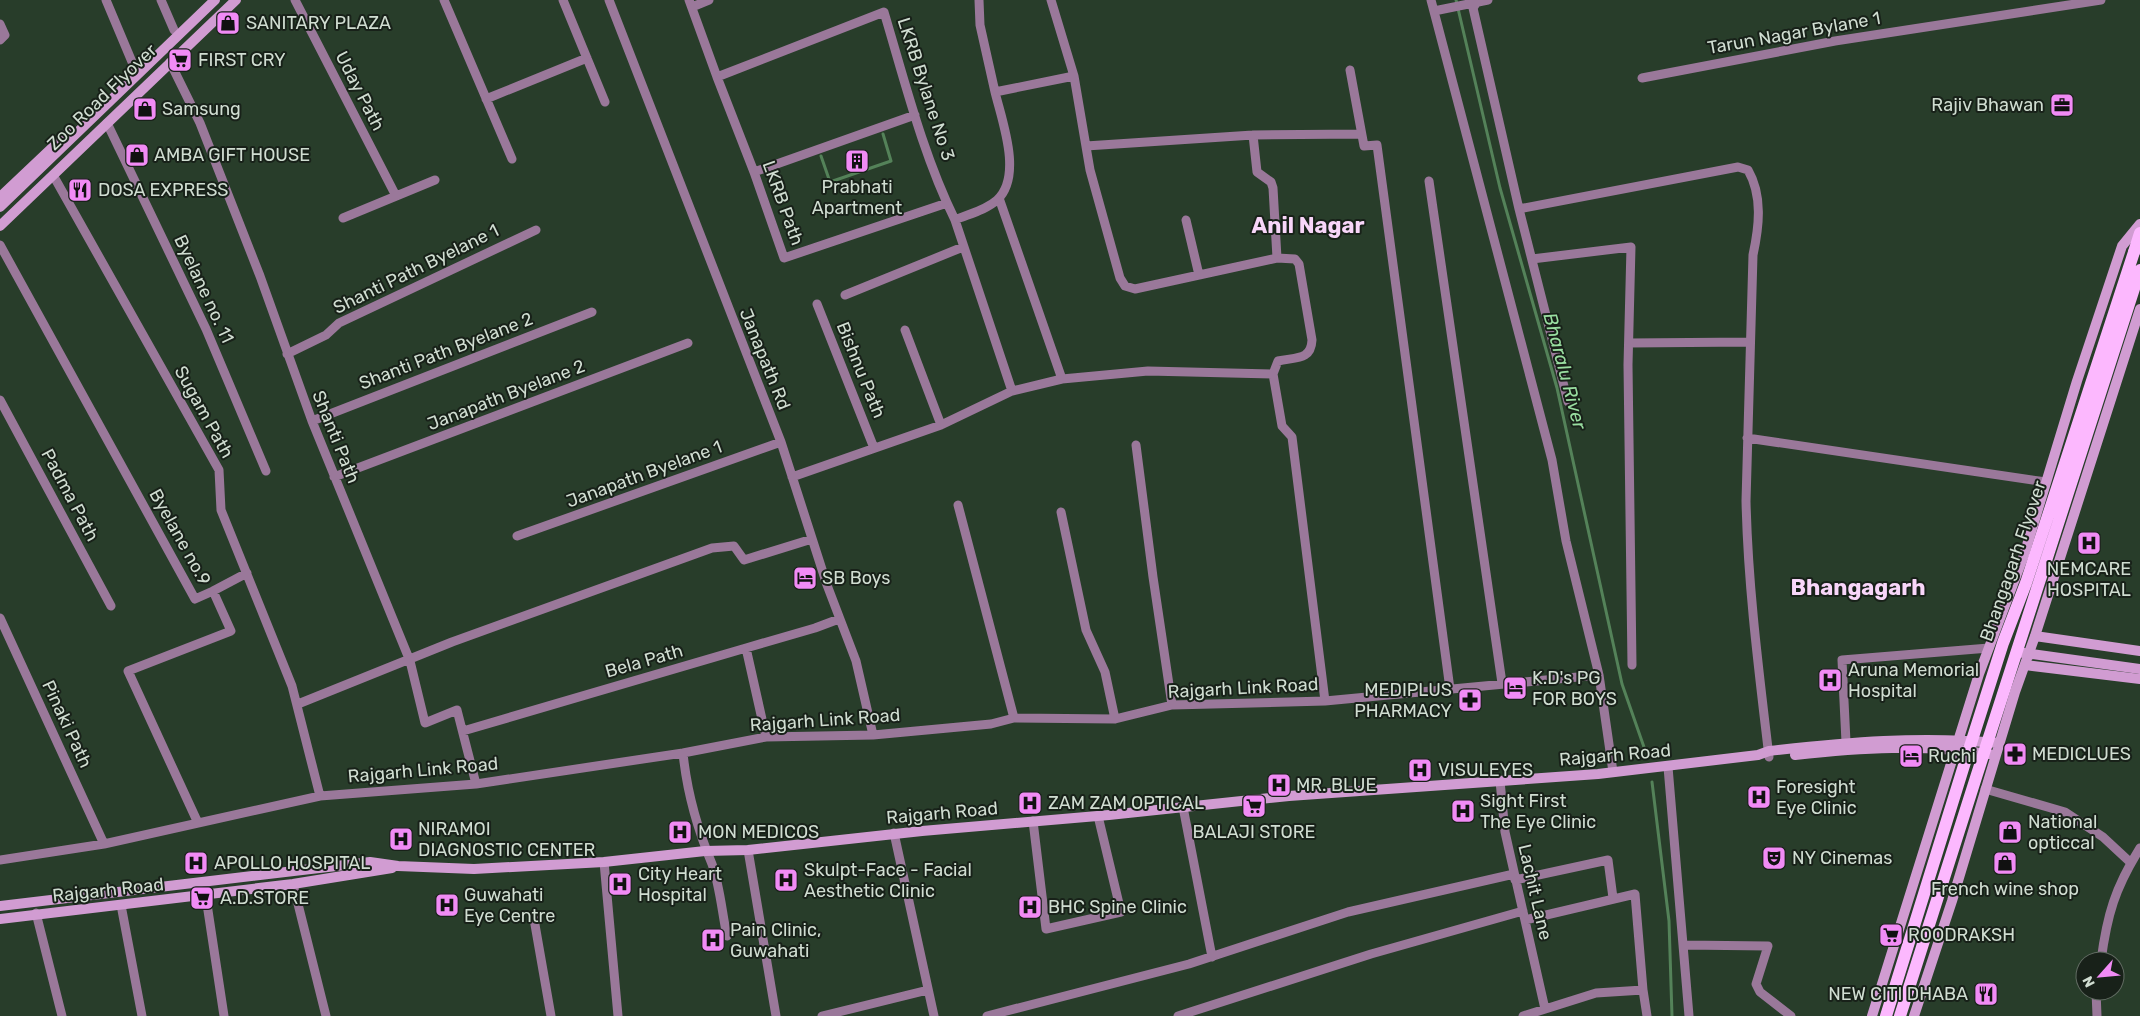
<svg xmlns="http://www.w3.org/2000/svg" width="2140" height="1016" font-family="Rubik,sans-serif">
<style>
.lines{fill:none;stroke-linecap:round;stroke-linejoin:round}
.stream{stroke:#548259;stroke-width:3}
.street{stroke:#9a789a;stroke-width:9}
.secondary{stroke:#d19cd2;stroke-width:10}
.primary{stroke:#fcb8fe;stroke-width:12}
.secondary-bridge{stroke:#d19cd2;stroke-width:10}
.primary-bridge{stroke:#fcb8fe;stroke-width:12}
.labels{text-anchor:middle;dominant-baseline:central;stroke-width:4;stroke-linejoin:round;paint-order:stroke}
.poi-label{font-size:18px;fill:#d0ddd1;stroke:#182119;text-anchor:start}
.street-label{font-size:18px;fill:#d0ddd1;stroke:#182119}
.water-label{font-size:19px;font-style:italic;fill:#99dea0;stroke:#182119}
.district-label{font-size:22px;font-weight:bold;fill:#f8d6f9;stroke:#182119}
</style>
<rect width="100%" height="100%" fill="#283d2a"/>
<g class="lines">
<!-- stream -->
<path class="stream" d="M1456,0L1500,188L1557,388L1622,684L1645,750
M821,156L830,182L891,161L883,134
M1652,782L1669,921L1672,1016"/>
<!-- street -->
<path class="street" d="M106,0L135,69
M161,0L174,30
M295,0L396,196
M444,0L512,159
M563,0L605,102
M609,0L781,442L827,585L856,661L873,735
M689,0L717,77L754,172L784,258L947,203
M979,0L980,25L995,92
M1051,0L1074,76L1090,170L1120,278L1125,286L1135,289L1277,258L1295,259L1299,264L1312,340C1311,361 1295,357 1278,361L1273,374
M1431,0L1552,460L1566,541L1599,675L1613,772
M1478,0L1473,8L1519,209L1568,402
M692,7L709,0
M1434,11L1488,0
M0,24L5,35L0,40
M170,62L200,123L260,276L312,421L410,661L425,723L457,710L476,784
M1350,70L1364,146L1377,145L1450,689
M717,77L884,12C905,82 923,155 955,220L1012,391
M1642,78L1835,41L2101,0
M486,99L587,58
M107,123L206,329L266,471
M1253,135L1257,172L1271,182L1273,188L1277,258
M1086,146L1253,135L1361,134
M754,172L915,115
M53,175L219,470L221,510L292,686L320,796
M1429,181L1502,683
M999,198L1062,379
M1519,209L1738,167L1748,170C1763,196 1759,227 1753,255L1746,501C1748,587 1759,672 1769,757
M343,218L435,180
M955,220C969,214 986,210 997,200C1023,176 1002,121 995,92L1074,76
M1186,220L1199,275
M0,245L195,599L213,591L231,631L128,671L198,823
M1532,259L1631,247L1628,365L1632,665
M845,295L963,247
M817,304L874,448
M905,330L941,425
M1629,343L1750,342
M287,354L326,335L339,323L536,230
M0,400L111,606
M312,421L592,312
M1747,438L2046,482
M1136,445L1153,577L1172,705
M334,477L688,343
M792,477L941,425L1012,391L1062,379L1148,371L1273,374L1282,426L1292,437L1325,701
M958,505L1014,718
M1061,512L1086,630L1105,672L1115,719
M517,536L781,442
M213,591L247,573
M0,618L104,844
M746,648L815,628L839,619
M298,704L452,642L712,548L734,546L744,560L812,539
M463,731L746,648L766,737
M1846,742L1842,660L1989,648
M683,753C687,793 697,828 712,864C720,886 722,913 727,936
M1668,767L1689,1016
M1500,781L1505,832L1545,1009
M1985,789L2065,812L2103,837L2131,863
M1183,807L1212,957
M1033,821L1046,929L1121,912L1098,816
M894,833L934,1016
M748,850L776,1016
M0,860L104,844L320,796L476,784L683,753L766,737L873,735L991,724L1014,718L1115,719L1172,705L1325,701L1599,675
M604,862L618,1016
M1515,880L1608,860L1613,898
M293,884L326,1016
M208,895L207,904L224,1016
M121,905L142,1016
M36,913L62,1016
M534,919L551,1016
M1525,920L1635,894L1643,990
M1684,945L1768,946L1756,984L1760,992L1791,1016
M2101,961C2107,915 2115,888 2140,848
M2096,991L2097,1016
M822,1016L928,990
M987,1016L1189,964L1348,912L1514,874
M1178,1016L1371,954L1523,911
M1523,1016L1596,993L1643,990L1647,1016"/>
<!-- secondary -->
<path class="secondary" d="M0,197L70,131
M0,207L215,0
M0,226L236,0
M2035,636L2140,651
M2025,665L2140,679
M1795,755C1860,748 1924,744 1989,754
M0,906L370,862L398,866L474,869L604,862L705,851L748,850L922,831L1109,815L1289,796L1598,774L1758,755L1769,751C1849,742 1918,736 1999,743
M0,919L293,884L392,868
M1872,1016L1979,674L2024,555L2077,381L2122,246L2140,224
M1914,1016L1952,901L2015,692L2035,636L2140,309"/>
<!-- primary -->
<path class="primary" d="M2134,252L2140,233"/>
<!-- secondary-bridge -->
<path class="secondary-bridge" d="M2017,652L2140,669"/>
<!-- primary-bridge -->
<path class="primary-bridge" d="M1886,1016L1966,759L2003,643L2026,583L2134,252
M1900,1016C1979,767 2059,518 2140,270"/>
</g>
<!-- icons -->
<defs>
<g id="shop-square" transform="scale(1.25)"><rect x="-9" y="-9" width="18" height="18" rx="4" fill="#f18bf5" stroke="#182119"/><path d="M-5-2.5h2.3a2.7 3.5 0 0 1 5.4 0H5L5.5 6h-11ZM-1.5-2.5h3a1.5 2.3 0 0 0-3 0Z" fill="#111"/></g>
<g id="supermarket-square" transform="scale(1.25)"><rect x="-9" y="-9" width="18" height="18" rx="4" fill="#f18bf5" stroke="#182119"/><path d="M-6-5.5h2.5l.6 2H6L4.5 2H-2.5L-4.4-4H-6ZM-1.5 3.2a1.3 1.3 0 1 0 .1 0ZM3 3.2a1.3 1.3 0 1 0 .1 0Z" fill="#111"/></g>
<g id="office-square" transform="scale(1.25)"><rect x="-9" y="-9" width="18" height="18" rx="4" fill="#f18bf5" stroke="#182119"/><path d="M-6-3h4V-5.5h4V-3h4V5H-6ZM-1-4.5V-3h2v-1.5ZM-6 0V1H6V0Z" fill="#111"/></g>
<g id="building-square" transform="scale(1.25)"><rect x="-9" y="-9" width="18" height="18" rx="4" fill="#f18bf5" stroke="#182119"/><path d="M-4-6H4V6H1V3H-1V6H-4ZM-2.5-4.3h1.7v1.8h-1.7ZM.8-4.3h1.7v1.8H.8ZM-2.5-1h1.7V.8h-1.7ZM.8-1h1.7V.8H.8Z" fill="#111"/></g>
<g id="restaurant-square" transform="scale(1.25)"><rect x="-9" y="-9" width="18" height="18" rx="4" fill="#f18bf5" stroke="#182119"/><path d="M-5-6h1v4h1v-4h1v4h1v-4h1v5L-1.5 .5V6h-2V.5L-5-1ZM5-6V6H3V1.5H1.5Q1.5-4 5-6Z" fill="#111"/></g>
<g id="hospital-square" transform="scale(1.25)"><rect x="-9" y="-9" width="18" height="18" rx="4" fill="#f18bf5" stroke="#182119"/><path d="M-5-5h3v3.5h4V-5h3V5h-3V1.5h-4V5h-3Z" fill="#111"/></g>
<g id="hotel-square" transform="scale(1.25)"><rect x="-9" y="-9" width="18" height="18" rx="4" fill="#f18bf5" stroke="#182119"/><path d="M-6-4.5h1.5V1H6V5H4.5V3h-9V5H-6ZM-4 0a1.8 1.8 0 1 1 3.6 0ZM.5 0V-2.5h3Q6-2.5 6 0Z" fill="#111"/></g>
<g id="pharmacy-square" transform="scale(1.25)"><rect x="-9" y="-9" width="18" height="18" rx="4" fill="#f18bf5" stroke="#182119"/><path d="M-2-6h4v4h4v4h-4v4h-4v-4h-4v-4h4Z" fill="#111"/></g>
<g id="theatre-square" transform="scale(1.25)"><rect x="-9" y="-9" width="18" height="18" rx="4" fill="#f18bf5" stroke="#182119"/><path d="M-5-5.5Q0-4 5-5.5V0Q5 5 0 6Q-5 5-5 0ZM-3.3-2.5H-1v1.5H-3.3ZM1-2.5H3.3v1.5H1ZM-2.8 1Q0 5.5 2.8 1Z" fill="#111"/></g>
</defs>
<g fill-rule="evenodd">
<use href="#shop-square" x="228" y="23"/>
<use href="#supermarket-square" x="180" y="60"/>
<use href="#office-square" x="2062" y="105"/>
<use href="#shop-square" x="145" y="109"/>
<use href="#shop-square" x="137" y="155"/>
<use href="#building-square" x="857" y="161"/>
<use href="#restaurant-square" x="80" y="190"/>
<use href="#hospital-square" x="2089" y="543"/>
<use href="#hotel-square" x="805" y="578"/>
<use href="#hospital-square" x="1830" y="680"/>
<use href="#hotel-square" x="1515" y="688"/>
<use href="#pharmacy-square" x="1470" y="700"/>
<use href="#pharmacy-square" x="2015" y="754"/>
<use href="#hotel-square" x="1911" y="756"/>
<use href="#hospital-square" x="1420" y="770"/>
<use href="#hospital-square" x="1279" y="785"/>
<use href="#hospital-square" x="1759" y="797"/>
<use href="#hospital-square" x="1030" y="803"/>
<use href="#supermarket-square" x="1254" y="806"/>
<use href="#hospital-square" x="1463" y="811"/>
<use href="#hospital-square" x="680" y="832"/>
<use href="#shop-square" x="2010" y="832"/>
<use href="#hospital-square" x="401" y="839"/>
<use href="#theatre-square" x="1774" y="858"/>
<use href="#hospital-square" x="196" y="863"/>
<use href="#shop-square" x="2005" y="863"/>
<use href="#hospital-square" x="786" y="880"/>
<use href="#hospital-square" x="620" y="884"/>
<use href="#supermarket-square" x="202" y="898"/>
<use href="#hospital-square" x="447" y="905"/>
<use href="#hospital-square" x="1030" y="907"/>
<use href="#supermarket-square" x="1891" y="935"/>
<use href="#hospital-square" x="713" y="940"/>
<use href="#restaurant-square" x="1986" y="994"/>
</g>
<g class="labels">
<!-- poi labels -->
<g class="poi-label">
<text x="246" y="23">SANITARY PLAZA</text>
<text x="198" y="60">FIRST CRY</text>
<text x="2044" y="105" text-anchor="end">Rajiv Bhawan</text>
<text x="162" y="109">Samsung</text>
<text x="154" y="155">AMBA GIFT HOUSE</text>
<text x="857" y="187" text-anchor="middle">Prabhati<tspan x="857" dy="21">Apartment</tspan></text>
<text x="98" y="190">DOSA EXPRESS</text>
<text x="2089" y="569" text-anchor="middle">NEMCARE<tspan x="2089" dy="21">HOSPITAL</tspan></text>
<text x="822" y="578">SB Boys</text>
<text x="1848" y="670">Aruna Memorial<tspan x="1848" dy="21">Hospital</tspan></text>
<text x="1532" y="678">K.D's PG<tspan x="1532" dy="21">FOR BOYS</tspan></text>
<text x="1452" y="690" text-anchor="end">MEDIPLUS<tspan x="1452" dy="21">PHARMACY</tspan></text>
<text x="2032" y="754">MEDICLUES</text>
<text x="1928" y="756">Ruchi</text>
<text x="1438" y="770">VISULEYES</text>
<text x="1296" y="785">MR. BLUE</text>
<text x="1776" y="787">Foresight<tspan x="1776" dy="21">Eye Clinic</tspan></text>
<text x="1480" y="801">Sight First<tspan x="1480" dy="21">The Eye Clinic</tspan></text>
<text x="1048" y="803">ZAM ZAM OPTICAL</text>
<text x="2028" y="822">National<tspan x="2028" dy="21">opticcal</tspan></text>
<text x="418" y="829">NIRAMOI<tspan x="418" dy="21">DIAGNOSTIC CENTER</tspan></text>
<text x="698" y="832">MON MEDICOS</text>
<text x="1254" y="832" text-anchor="middle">BALAJI STORE</text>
<text x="1792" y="858">NY Cinemas</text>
<text x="214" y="863">APOLLO HOSPITAL</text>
<text x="804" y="870">Skulpt-Face - Facial<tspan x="804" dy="21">Aesthetic Clinic</tspan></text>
<text x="638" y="874">City Heart<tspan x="638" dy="21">Hospital</tspan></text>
<text x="2005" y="889" text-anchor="middle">French wine shop</text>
<text x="464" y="895">Guwahati<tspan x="464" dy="21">Eye Centre</tspan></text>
<text x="220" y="898">A.D.STORE</text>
<text x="1048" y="907">BHC Spine Clinic</text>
<text x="730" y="930">Pain Clinic,<tspan x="730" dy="21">Guwahati</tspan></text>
<text x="1908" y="935">ROODRAKSH</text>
<text x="1968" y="994" text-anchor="end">NEW CITI DHABA</text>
</g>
<!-- street labels -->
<g class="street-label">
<text transform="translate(1794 33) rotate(-10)">Tarun Nagar Bylane 1</text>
<text transform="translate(926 89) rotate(72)">LKRB Bylane No 3</text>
<text transform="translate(360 91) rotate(63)">Uday Path</text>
<text transform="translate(102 97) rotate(-44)">Zoo Road Flyover</text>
<text transform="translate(783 203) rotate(70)">LKRB Path</text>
<text transform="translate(416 269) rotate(-26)">Shanti Path Byelane 1</text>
<text transform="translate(204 289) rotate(65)">Byelane no. 11</text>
<text transform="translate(446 351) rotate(-21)">Shanti Path Byelane 2</text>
<text transform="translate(765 359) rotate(68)">Janapath Rd</text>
<text transform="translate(861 370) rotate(68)">Bishnu Path</text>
<text transform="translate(506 395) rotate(-21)">Janapath Byelane 2</text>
<text transform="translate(204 412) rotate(61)">Sugam Path</text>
<text transform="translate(336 437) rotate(68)">Shanti Path</text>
<text transform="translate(644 474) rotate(-20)">Janapath Byelane 1</text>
<text transform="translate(70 495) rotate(62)">Padma Path</text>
<text transform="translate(180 537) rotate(61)">Byelane no.9</text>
<text transform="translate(2013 561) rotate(-71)">Bhangagarh Flyover</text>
<text transform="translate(644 661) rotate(-16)">Bela Path</text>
<text transform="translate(1243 688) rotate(-3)">Rajgarh Link Road</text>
<text transform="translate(825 720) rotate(-4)">Rajgarh Link Road</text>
<text transform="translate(67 724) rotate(65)">Pinaki Path</text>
<text transform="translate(1615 755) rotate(-5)">Rajgarh Road</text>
<text transform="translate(423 770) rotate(-5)">Rajgarh Link Road</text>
<text transform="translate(942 813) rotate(-5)">Rajgarh Road</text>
<text transform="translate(108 890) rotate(-6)">Rajgarh Road</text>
<text transform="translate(1535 892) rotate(77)">Lachit Lane</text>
</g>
<!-- water labels -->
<g class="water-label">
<text transform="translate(1565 371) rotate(75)">Bharalu River</text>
</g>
<!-- district labels -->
<g class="district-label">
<text x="1308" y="225">Anil Nagar</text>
<text x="1858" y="587">Bhangagarh</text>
</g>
</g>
<!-- north arrow -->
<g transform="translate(2100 976) rotate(243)"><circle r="24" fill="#182119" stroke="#626c63"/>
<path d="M0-4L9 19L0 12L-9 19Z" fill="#f18bf5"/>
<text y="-8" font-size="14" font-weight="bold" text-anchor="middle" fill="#d0ddd1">N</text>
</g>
</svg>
